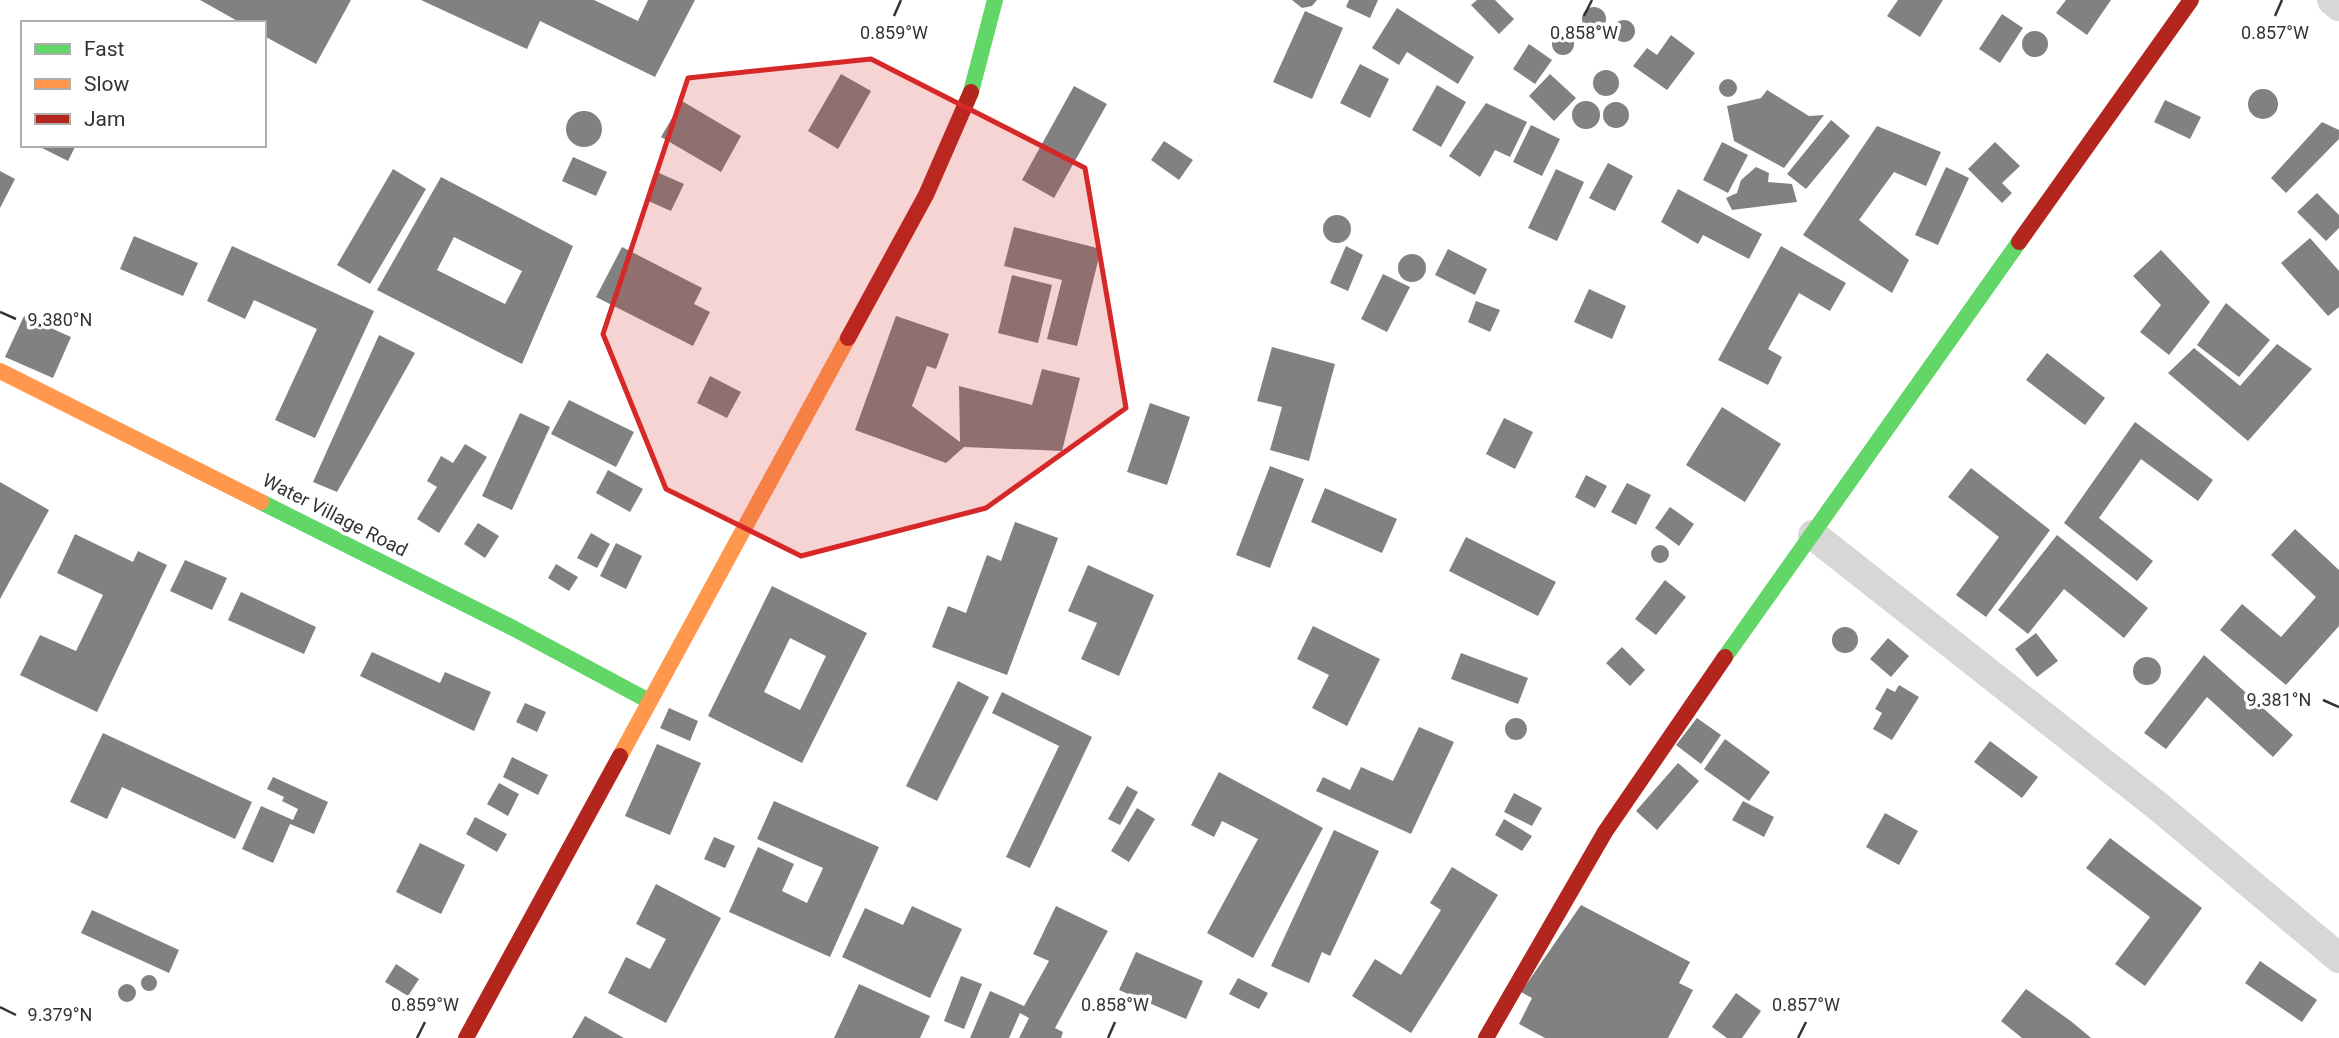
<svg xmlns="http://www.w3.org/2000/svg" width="2339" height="1038" font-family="Roboto,sans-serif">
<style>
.building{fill:#818181;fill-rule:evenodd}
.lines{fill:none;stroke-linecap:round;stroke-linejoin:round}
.street{stroke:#d7d7d7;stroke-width:30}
.fast{stroke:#63d668;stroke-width:16}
.slow{stroke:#ff974d;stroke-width:16}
.jam{stroke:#b3261e;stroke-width:16}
.marked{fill:#d62828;fill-opacity:0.2;stroke:#d62828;stroke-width:5;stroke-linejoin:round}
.ticks{fill:none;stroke:#333;stroke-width:2.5}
.labels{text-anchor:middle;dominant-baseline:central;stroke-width:7;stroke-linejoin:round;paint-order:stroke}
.street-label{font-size:19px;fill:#333;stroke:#fff}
.ticks-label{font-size:18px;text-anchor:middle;fill:#333;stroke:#fff;stroke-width:7;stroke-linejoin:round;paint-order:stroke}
</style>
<rect width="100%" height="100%" fill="#fff"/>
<!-- building -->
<path class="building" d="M200,0H351L316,64L264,36V23H241Z
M421,0H594L638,21L648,0H695L655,77L540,21L527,49Z
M1292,0H1317L1312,6L1302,8Z
M1349,0H1378L1370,18L1346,7Z
M1477,0H1495L1514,19L1499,34L1471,5Z
M1898,0H1943L1920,37L1887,16Z
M2066,0H2111L2087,35L2056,13Z
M1582 19a12 12 0 1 1 24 0a12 12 0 1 1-24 0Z
M1397,8L1474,57L1458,84L1407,52L1399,65L1372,48Z
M1305,11L1343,28L1312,99L1273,82Z
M2002,14L2023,28L2000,63L1979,49Z
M1613 31a11 11 0 1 1 22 0a11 11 0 1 1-22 0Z
M2022 44a13 13 0 1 1 26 0a13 13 0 1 1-26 0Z
M1552 44a11 11 0 1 1 22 0a11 11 0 1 1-22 0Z
M1671,35L1695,53L1667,90L1633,66L1647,48L1657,55Z
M1529,44L1552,60L1535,84L1513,69Z
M1360,64L1389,79L1370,118L1340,103Z
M1593 83a13 13 0 1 1 26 0a13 13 0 1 1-26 0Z
M841,74L871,91L838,149L808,131Z
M1550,74L1576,98L1554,121L1529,96Z
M1719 88a9 9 0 1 1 18 0a9 9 0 1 1-18 0Z
M1437,85L1466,102L1441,147L1412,130Z
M1074,86L1107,104L1054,198L1022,180Z
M2248 104a15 15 0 1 1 30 0a15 15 0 1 1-30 0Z
M1767,90L1809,116L1824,115L1784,168L1734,141L1727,106L1761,98Z
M2165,100L2201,117L2190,139L2154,122Z
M682,101L741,136L721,172L661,137Z
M1572 115a14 14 0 1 1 28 0a14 14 0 1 1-28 0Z
M1603 115a13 13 0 1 1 26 0a13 13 0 1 1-26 0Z
M1486,103L1527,122L1510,157L1495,150L1480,177L1449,156Z
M566 129a18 18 0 1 1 36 0a18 18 0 1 1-36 0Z
M1831,120L1850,136L1806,189L1787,174Z
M2322,122L2339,130V139L2286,193L2271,178Z
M1531,125L1560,139L1542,176L1513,162Z
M1877,126L1941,152L1926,186L1894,172L1859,220L1909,260L1892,293L1803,235Z
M1164,141L1193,160L1179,180L1151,160Z
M1722,142L1748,155L1728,193L1703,180Z
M1995,142L2020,166L2002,183L2012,193L2002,203L1968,169Z
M36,145H76L68,161Z
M573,157L607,172L596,196L562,181Z
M1608,163L1633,176L1615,211L1589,198Z
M1756,167L1769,173L1768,182L1792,184L1797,202L1732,210L1726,198L1737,193L1741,180Z
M1946,167L1969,178L1938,245L1915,235Z
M393,169L426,189L370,284L337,265Z
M1556,169L1584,182L1557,241L1528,228Z
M0,171L15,179L0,208Z
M659,173L684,184L671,211L646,200Z
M441,177L573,246L522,364L377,290ZM454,237L522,271L505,304L437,270Z
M1678,189L1762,234L1749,259L1703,235L1698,244L1661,222Z
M2317,193L2339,215V228L2326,241L2297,212Z
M1323 229a14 14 0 1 1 28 0a14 14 0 1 1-28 0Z
M1014,227L1101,249L1077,346L1047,339L1062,280L1004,266Z
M134,236L198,263L183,296L120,269Z
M2310,238L2339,271V307L2328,316L2281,263Z
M232,246L374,311L315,438L275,420L317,329L254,300L245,319L207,301Z
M1346,246L1363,255L1348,291L1330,283Z
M1781,246L1846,283L1830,311L1799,293L1768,349L1782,357L1768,385L1718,360Z
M622,247L702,288L694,304L710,312L693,346L596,297Z
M1448,249L1487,269L1475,295L1435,275Z
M2161,250L2210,302L2169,355L2140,332L2161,305L2133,276Z
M1398 268a14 14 0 1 1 28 0a14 14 0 1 1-28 0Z
M1383,274L1410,287L1387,332L1361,319Z
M1012,275L1052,285L1038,343L998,333Z
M1589,289L1626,306L1612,339L1574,322Z
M1476,301L1500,310L1490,332L1468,322Z
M2226,303L2270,340L2239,377L2197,345Z
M24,316L71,337L53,378L5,357Z
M896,316L949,334L936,369L927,366L912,406L960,442L959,386L1032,405L1042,369L1080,378L1062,451L964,447L946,463L855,430Z
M379,335L415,353L337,492L313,482Z
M2277,344L2312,369L2248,441L2168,373L2194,348L2240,386Z
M1272,347L1335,364L1309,461L1270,450L1282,407L1257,401Z
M2047,353L2105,398L2085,425L2026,380Z
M710,376L741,392L727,418L697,403Z
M569,400L634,432L616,467L551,434Z
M1150,403L1190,417L1167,485L1127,472Z
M1722,407L1781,444L1745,502L1686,465Z
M520,413L550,427L512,510L482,496Z
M1504,418L1533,432L1515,469L1486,454Z
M2135,422L2213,480L2198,501L2141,459L2099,518L2153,561L2137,581L2064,523Z
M465,444L487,457L439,533L417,519L437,487L427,481L441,456L453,463Z
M1270,466L1304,479L1270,568L1236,555Z
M1971,468L2050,530L1986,617L1956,595L1999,537L1948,497Z
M608,470L643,489L630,512L596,493Z
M1586,475L1607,486L1595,508L1575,497Z
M0,482L49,510L0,599Z
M1627,483L1651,495L1636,525L1611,512Z
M1325,488L1397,519L1382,553L1311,522Z
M1670,507L1694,524L1679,546L1655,528Z
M1015,522L1058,538L1007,675L932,647L948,606L966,613L987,555L1001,561Z
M478,523L499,536L485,558L464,544Z
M2295,529L2339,570V626L2286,685L2220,630L2242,604L2281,637L2316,597L2271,555Z
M591,533L610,544L597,568L577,558Z
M75,534L133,562L138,551L167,565L97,712L20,675L40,635L76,651L103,595L57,573Z
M2057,535L2148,608L2124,638L2064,589L2028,634L1998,610Z
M1466,537L1556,582L1538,616L1449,571Z
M616,543L642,556L626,589L600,576Z
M1651 554a9 9 0 1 1 18 0a9 9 0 1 1-18 0Z
M185,560L227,578L212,610L170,591Z
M556,564L578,577L569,591L548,578Z
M1088,565L1154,595L1119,676L1081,659L1097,623L1068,611Z
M1665,580L1686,597L1656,635L1635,619Z
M772,586L867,633L802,763L708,716ZM790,638L826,656L800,710L764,692Z
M241,592L316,627L304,654L228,620Z
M1313,626L1380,659L1347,726L1312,708L1329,675L1297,659Z
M1832 640a13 13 0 1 1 26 0a13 13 0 1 1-26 0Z
M2036,633L2058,661L2037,677L2015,649Z
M1888,638L1909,656L1891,677L1870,659Z
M1622,647L1645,670L1630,686L1606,663Z
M372,652L440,683L445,672L491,692L474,731L360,676Z
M1461,653L1528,678L1518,704L1451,679Z
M2204,655L2293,735L2273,757L2207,697L2166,749L2144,733Z
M2133 671a14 14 0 1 1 28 0a14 14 0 1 1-28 0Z
M958,681L989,697L937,801L906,786Z
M1899,685L1919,697L1892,740L1873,729L1882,713L1875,709L1887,688L1895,692Z
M1002,692L1092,737L1030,868L1006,857L1059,746L992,713Z
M525,703L546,712L537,732L516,722Z
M669,708L698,721L690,741L660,728Z
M1505 729a11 11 0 1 1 22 0a11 11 0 1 1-22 0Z
M1697,718L1721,735L1701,764L1676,745Z
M1419,727L1454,742L1411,834L1316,791L1323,777L1350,790L1361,767L1393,781Z
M103,733L252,802L235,839L122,787L107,819L70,802Z
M1725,739L1770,772L1749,801L1704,769Z
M1990,741L2038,777L2022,798L1974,762Z
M657,744L701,763L670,835L625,816Z
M512,757L548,775L538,795L503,777Z
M1678,763L1699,781L1657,830L1636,811Z
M1219,772L1323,828L1253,958L1207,933L1258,839L1222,821L1214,837L1191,825Z
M273,777L328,802L314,834L290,824L273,863L242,849L261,806L293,820L298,809L282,801L284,797L267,789Z
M499,783L519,794L508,816L487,804Z
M1127,786L1138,792L1120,825L1108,819Z
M1514,793L1542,808L1532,826L1504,812Z
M774,801L879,847L830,957L729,912L758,847L794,864L782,891L807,903L823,868L757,839Z
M1743,801L1774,817L1764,837L1732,820Z
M1137,808L1155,819L1129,862L1111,851Z
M1885,813L1918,831L1899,865L1866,847Z
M475,817L507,834L497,852L466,834Z
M1504,819L1532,836L1522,851L1495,835Z
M1334,830L1379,851L1330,956L1322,952L1309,983L1271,966Z
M714,837L735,846L725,868L704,859Z
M2110,838L2202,908L2145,986L2115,964L2150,917L2086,868Z
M420,843L465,865L441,914L396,892Z
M1452,867L1498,895L1411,1033L1352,996L1375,959L1401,975L1441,910L1430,903Z
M656,884L721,918L666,1023L608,993L626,957L650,969L666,939L636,924Z
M1581,905L1690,962L1679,983L1693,990L1668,1038H1545L1519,1024L1532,998L1521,992Z
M912,906L962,929L930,998L842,957L865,908L903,925Z
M1056,906L1108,931L1055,1028L1063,1032L1061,1038H1019L1029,1018L1020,1013L1009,1038H970L990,991L1024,1006L1049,961L1033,954Z
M92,910L179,950L169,973L81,933Z
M1136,952L1203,981L1186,1019L1119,990Z
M2260,961L2317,1000L2302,1022L2245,983Z
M396,964L419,979L408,996L385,982Z
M141 983a8 8 0 1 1 16 0a8 8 0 1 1-16 0Z
M961,976L982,984L964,1029L944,1021Z
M1238,978L1268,993L1259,1009L1229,994Z
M859,984L930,1016L920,1038H834Z
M118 993a9 9 0 1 1 18 0a9 9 0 1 1-18 0Z
M2026,989L2072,1022L2091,1038H2022L2001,1021Z
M1736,993L1761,1011L1742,1038H1727L1712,1027Z
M585,1016L624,1038H572Z"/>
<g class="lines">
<!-- street -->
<path class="street" d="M2332,0L2339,6
M1813,535L2159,807L2339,958"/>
<!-- fast -->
<path class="fast" d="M971,92L995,0
M261,502L513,628L649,701
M1725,657L2019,242"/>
<!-- slow -->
<path class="slow" d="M0,371L261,502
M620,756L848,338"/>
<!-- jam -->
<path class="jam" d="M2019,242L2191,0
M848,338L926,195L971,92
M466,1038L620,756
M1486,1038L1605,832L1725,657"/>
</g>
<!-- marked area -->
<path class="marked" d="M871,59L1085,168L1126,408L986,508L801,556L666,489L603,334L688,78Z"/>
<!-- ticks -->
<path class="ticks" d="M894,16L901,0M1584,16L1592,0M2275,16L2282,0M0,312L16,319M2323,700L2339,707M0,1007L16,1015M417,1038L425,1022M1108,1038L1115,1022M1798,1038L1806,1022"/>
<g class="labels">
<!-- street labels -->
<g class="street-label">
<text transform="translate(335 515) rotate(27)">Water Village Road</text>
</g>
</g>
<g class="ticks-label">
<text x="894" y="39">0.859°W</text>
<text x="1584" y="39">0.858°W</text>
<text x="2275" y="39">0.857°W</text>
<text x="60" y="326">9.380°N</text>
<text x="2279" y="706">9.381°N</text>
<text x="425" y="1011">0.859°W</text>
<text x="1115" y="1011">0.858°W</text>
<text x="1806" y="1011">0.857°W</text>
<text x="60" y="1021">9.379°N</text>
</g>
<!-- legend -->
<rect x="21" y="21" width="245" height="126" fill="#ffffff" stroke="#adadad" stroke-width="2"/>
<rect x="35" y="44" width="35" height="10" fill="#63d668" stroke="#adadad" stroke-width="2"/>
<text x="84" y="56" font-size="21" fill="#333333">Fast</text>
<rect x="35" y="79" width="35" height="10" fill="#ff974d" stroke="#adadad" stroke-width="2"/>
<text x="84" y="91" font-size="21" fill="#333333">Slow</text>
<rect x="35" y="114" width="35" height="10" fill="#b3261e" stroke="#adadad" stroke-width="2"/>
<text x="84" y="126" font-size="21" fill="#333333">Jam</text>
</svg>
